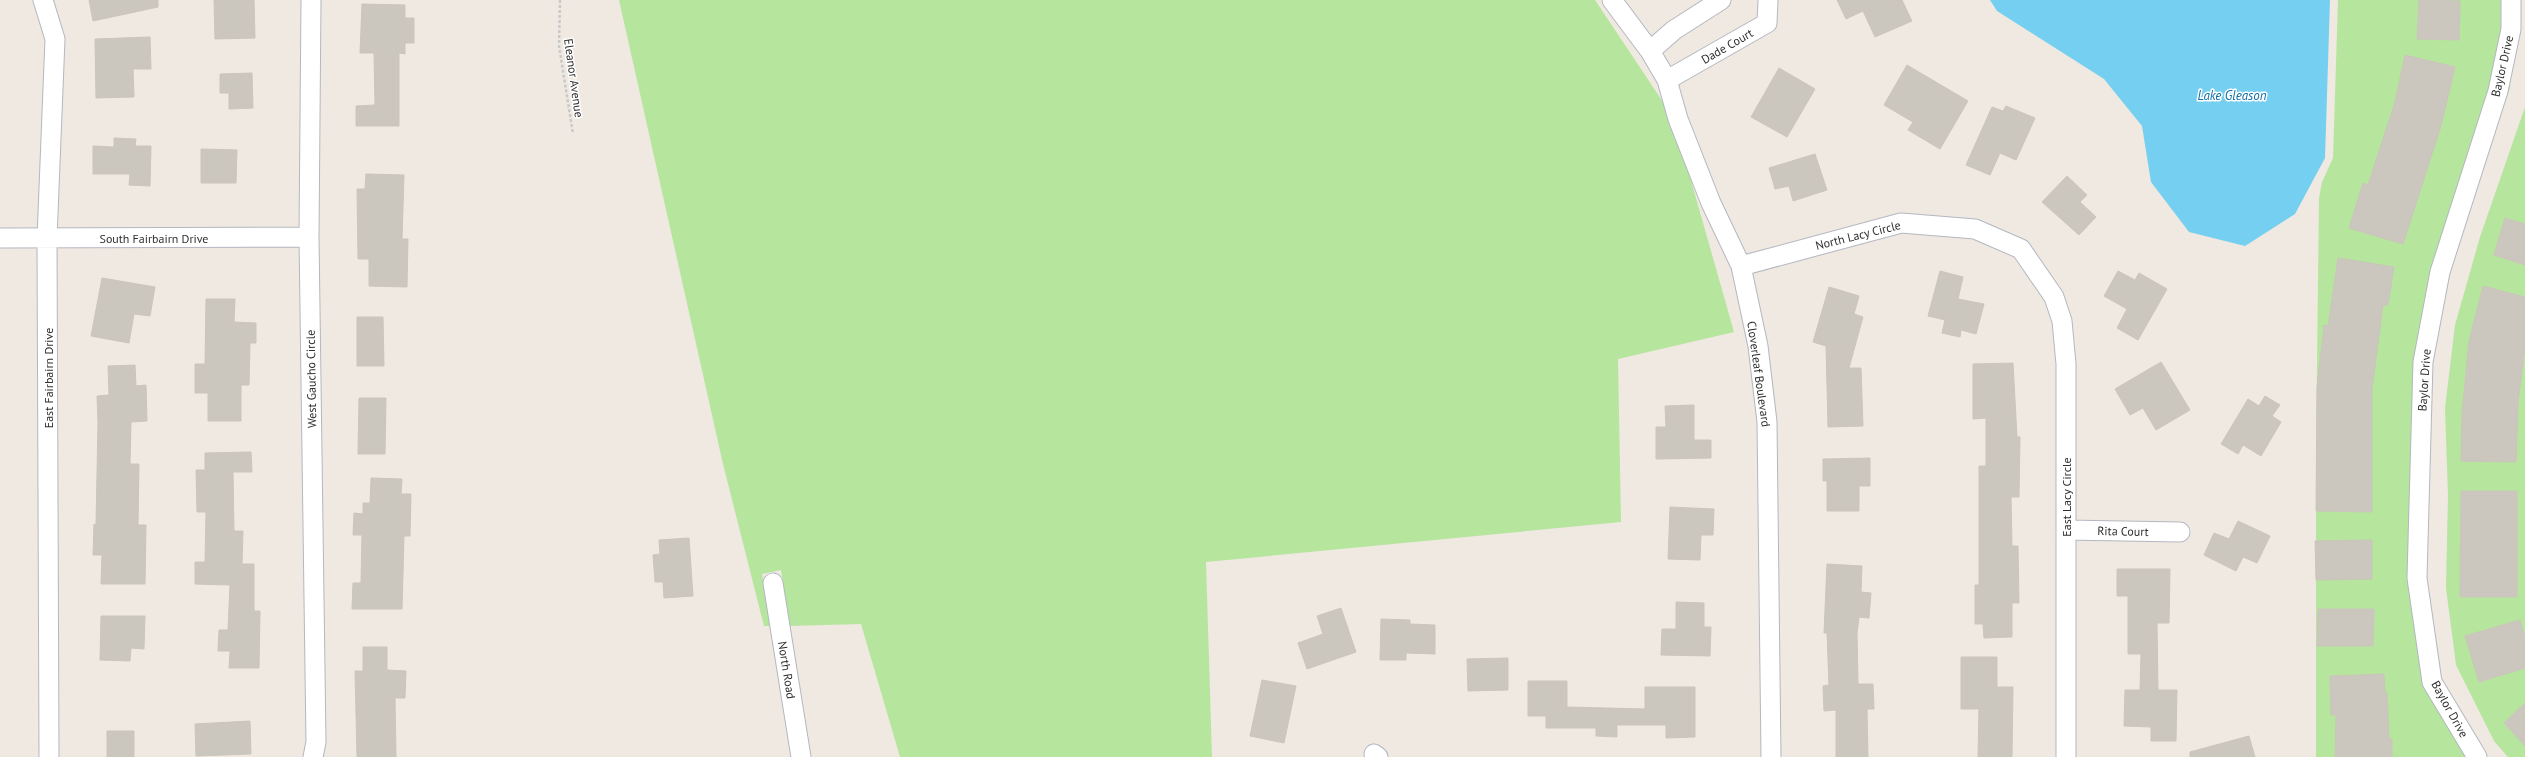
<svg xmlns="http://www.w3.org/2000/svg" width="2525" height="757" font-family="'PT Sans',sans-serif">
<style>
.green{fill:#b6e59e}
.water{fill:#75cff0}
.building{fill:#cbc7bf;stroke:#cbc5ba}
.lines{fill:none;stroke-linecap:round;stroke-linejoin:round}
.minor-casing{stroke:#b4b7c1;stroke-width:21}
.path{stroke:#c9c9c9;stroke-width:2.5;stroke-dasharray:3 2;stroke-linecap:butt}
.minor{stroke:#fff;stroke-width:19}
.labels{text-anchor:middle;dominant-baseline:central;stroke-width:3;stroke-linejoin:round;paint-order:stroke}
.street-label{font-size:12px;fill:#2e2e2e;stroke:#fff}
.water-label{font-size:13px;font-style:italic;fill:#0d6fa3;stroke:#fff}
</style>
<rect width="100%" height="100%" fill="#efe9e1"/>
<!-- green -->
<path class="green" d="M619,0H1595L1663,102L1690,177L1734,332L1618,359L1621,522L1206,562L1212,757H900L861,624L790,626L781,570L762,574L770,626H764L723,464Z
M2338,0H2513L2510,88L2461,229L2436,321L2425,408L2426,588L2436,671L2479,757H2316V452L2319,198L2322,182L2333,158Z
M2525,107V757H2508L2494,741L2456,665L2446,588L2448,496L2445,408L2455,325L2480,237Z"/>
<!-- water -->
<path class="water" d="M1990,0H2330L2325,158L2295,214L2245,246L2189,232L2151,182L2142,126L2104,79L1997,11Z"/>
<!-- building -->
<path class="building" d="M89,0H158V7L93,21Z
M214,0H254L255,38L215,39Z
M1837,0H1902L1912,21L1875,37L1863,11L1846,19Z
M2419,0L2460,1L2459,40L2417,39Z
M362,4L405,5V18H414V43H405V54L399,53V126H356V106L375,105L374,53H360Z
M150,37L151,69H133L134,97L96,98L95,39Z
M2405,55L2455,67L2441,126L2403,244L2349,228L2363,183L2368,185L2395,102Z
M1907,65L1968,101L1940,149L1908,130L1913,122L1884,105Z
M1779,68L1815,89L1787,137L1751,117Z
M252,73L253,108L229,109V93H220V74Z
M2006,106L2035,118L2016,160L2000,153L1990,175L1966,165L1992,107L2003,111Z
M114,138L136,139L135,146H151L150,186L129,185L130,174H93V146L114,147Z
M201,149L237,150L236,183H201Z
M1815,154L1827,190L1793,201L1789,186L1775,189L1769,168Z
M366,174L404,175L402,239H408L407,287L369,286V259H358L357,189H365Z
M2067,176L2087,195L2080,202L2096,217L2079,235L2042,202Z
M2505,218L2525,224V265L2494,255Z
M2338,258L2394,267L2388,305H2383L2372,389V512L2316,511L2317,388L2324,325L2328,326Z
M1940,271L1963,277L1958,299L1984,304L1976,334L1961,330L1960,337L1942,333L1945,320L1928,316Z
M2118,271L2135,280L2139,273L2167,289L2138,340L2117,328L2127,309L2104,296Z
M102,278L155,287L150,316L134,314L129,343L91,336Z
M2483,286L2525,297V348L2518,402L2516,462L2461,461L2462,414L2469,341Z
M1829,287L1859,296L1854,314L1863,317L1849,368H1861L1863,426L1828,427L1826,346L1813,342Z
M206,299H235L234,322L256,323V343H250L249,385H241V421H208V393H195V364H205Z
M357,317H383L384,366H357Z
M2161,362L2190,410L2156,430L2143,408L2130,415L2115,389Z
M2013,363L2017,437H2020L2019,497H2011L2012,546H2018L2019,603H2012V637L1984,638L1983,624H1975V585H1979V466H1986V418L1973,419V364Z
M135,365L136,386L146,385L147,421L131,422L130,464H139L138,525H146L145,584H101L102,555H93L94,524L96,525L98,423L97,396L109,395L108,366Z
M2265,396L2280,405L2272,416L2281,422L2261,456L2243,445L2238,454L2221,444L2248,399L2259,406Z
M359,398H386L385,454H358Z
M1694,405V440H1711V458L1656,459V427H1666L1665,406Z
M251,452L252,472H233L234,531H243L242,564H254V611H260L259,668H229L230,651H218L219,630H228L230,585L195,584V562H205L206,512H197L196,470H205V453Z
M1870,458V486H1859V511H1827V481H1823V459Z
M371,478L402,479L401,494H411L410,536H404L402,609H352L353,583H361L362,535H353L354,513L363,514V503H370Z
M2461,491H2517V597H2460Z
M1670,507L1714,509L1713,535H1701L1700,560L1668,559Z
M2238,521L2270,536L2257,563L2243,557L2236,571L2204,555L2214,533L2229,539Z
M689,538L693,596L664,598L663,582H655L653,555L660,554L659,540Z
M2372,540V579L2316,580L2315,541Z
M1827,564L1862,566L1861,592L1871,593L1869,618L1859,617L1857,634L1858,684H1873L1874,709H1867L1868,757H1836V710L1824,711L1823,686L1829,685L1827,633H1824Z
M2117,569H2170L2169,623H2157L2158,690H2177L2176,741H2151V727L2124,726L2125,690H2140L2141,654H2128V596H2117Z
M1676,602L1704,603V627H1711L1710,656L1661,655L1662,629H1676Z
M1341,608L1356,652L1307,669L1298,643L1323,634L1317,616Z
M2318,609H2374L2373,646H2317Z
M101,616H145L144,649L131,648L130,661L100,660Z
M1381,619L1410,620V624L1435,625V654L1406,653V660H1380Z
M2520,620L2525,638V668L2479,682L2465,636Z
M363,647H387V670L406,671L405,698H395L396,757H357L355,671H363Z
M1961,657H1997V687H2013L2012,757H1978L1979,709H1961Z
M1508,658V690L1468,691L1467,659Z
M2384,674L2385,693H2387L2389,739H2392V757H2335L2336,715H2331L2330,676Z
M1262,680L1296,686L1284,743L1250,736Z
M1528,681H1567V707L1645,709V687H1695V737L1666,738V725H1617V737L1596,736V728H1546V716H1528Z
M2525,703V746L2504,723Z
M250,721L251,754L196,756L195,724Z
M107,731H134V757H107Z
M2249,736L2255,757H2190V752Z"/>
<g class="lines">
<!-- minor casing -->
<g class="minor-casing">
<path id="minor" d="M43,0L55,39L47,238L49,757
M311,0L309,237L316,742L313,757
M1612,0L1650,51L1667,80L1678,119L1711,203L1741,266L1758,346L1767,422L1771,757
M1650,51L1674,30L1721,0
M1667,80L1767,23L1768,0
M0,238L309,237
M1741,266L1901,223L1975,229L2021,249L2054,297L2062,321L2066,364V757
M2066,530L2180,532
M773,583L801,757
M1374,754L1378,757
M2477,757L2432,682L2417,578L2423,362L2440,272L2498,91L2511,29V0"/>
</g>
<!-- path -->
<path class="path" d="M560,0L559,46L573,134"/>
<!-- minor -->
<use href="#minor" class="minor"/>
</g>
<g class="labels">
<!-- street labels -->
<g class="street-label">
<text transform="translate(1727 46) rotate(-30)">Dade Court</text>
<text transform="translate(2502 66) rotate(-77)">Baylor Drive</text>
<text transform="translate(574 78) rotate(82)">Eleanor Avenue</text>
<text transform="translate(1858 235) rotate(-14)">North Lacy Circle</text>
<text x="154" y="238">South Fairbairn Drive</text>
<text transform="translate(1759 374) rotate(82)">Cloverleaf Boulevard</text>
<text transform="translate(48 378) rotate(-90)">East Fairbairn Drive</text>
<text transform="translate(311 379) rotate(-91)">West Gaucho Circle</text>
<text transform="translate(2424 380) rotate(-86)">Baylor Drive</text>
<text transform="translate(2066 497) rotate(-90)">East Lacy Circle</text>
<text transform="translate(2123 531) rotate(1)">Rita Court</text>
<text transform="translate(787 670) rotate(81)">North Road</text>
<text transform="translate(2450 709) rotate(61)">Baylor Drive</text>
</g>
<!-- water labels -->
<g class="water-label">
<text x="2232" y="95">Lake Gleason</text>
</g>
</g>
</svg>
